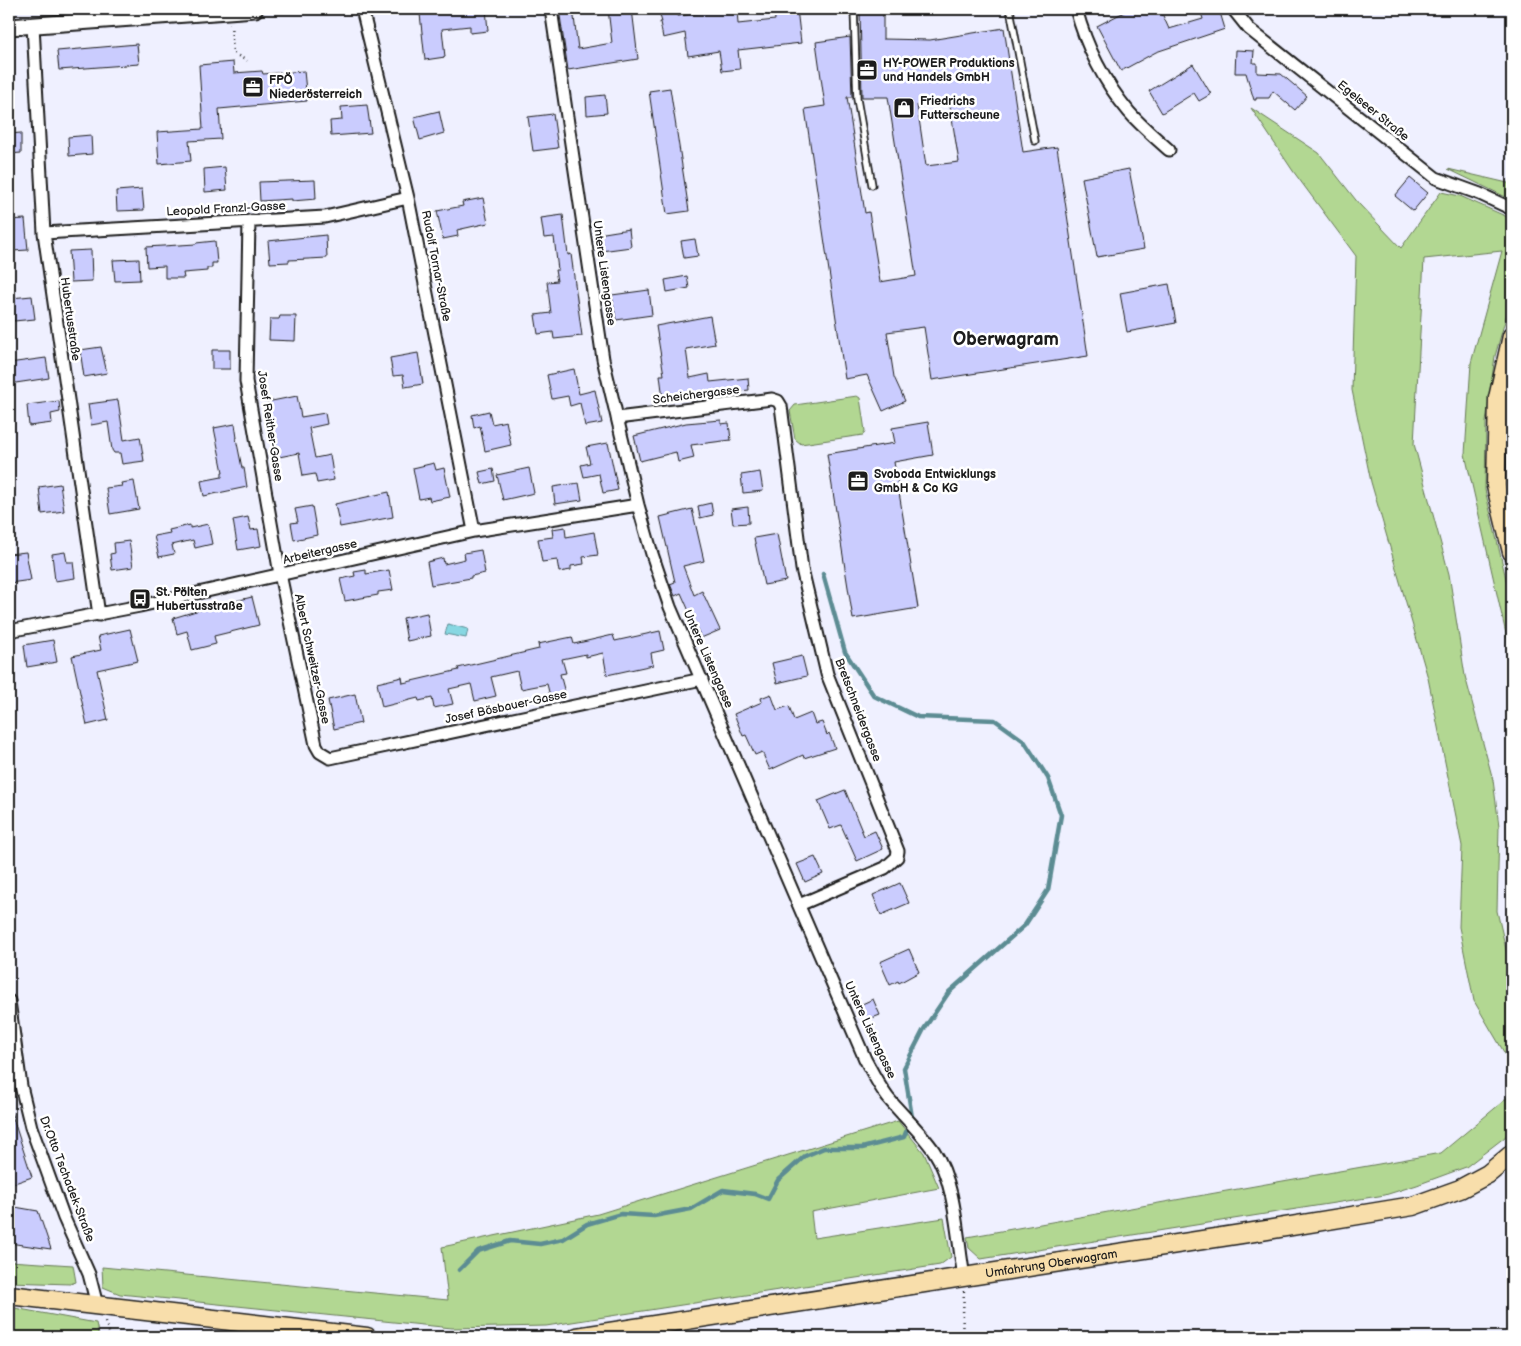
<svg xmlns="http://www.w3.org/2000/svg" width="1521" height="1346" font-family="'Balsamiq Sans',sans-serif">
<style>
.green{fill:#b2d792;stroke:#677a57}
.water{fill:#87d7e2;stroke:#5c8c93}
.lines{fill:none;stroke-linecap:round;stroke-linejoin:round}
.stream{stroke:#5c8c93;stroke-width:4.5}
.building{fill:#caccfe;stroke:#1c1c1c;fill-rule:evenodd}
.service-casing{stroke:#1c1c1c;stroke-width:9}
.minor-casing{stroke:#1c1c1c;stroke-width:15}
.secondary-casing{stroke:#1c1c1c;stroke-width:19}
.primary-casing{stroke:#1c1c1c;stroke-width:21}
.path{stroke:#1c1c1c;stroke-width:2.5;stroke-dasharray:1 4;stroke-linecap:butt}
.service{stroke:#fff;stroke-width:5.5}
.minor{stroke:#fff;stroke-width:11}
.secondary{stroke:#fff;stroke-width:15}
.primary{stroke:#f8deab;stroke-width:18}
.labels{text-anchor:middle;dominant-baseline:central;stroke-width:5;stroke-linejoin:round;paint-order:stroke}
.poi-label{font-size:12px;font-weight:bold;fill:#1c1c1c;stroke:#fff;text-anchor:start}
.street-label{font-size:12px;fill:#1c1c1c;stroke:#fff}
.district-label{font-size:18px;font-weight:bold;fill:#1c1c1c;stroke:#fff}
</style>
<rect width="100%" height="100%" fill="#eff0ff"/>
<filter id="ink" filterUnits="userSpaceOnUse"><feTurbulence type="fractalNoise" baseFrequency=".02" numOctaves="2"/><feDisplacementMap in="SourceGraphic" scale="10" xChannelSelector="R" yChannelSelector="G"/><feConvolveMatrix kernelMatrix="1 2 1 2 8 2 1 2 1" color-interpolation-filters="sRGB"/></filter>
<g filter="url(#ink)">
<!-- green -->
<path class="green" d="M1251,108L1319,153L1359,204L1401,248L1441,192L1460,196L1512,219V296L1495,356L1486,422L1485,490L1512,604V660L1465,454L1471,363L1502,251L1424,259L1414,444L1449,574L1465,676L1493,780L1499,826L1497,911L1512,975V1050L1508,1059L1474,1001L1459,927L1462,846L1428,678L1371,482L1352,390L1356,256L1293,171Z
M1448,169L1512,184V200Z
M857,396L860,398L865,431L863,435L801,444L795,439L790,411L795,405Z
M1512,1087V1128L1505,1137L1466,1167L1417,1185L1385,1195L981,1259L969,1248L967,1237L1441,1153L1506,1099Z
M898,1121L924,1153L939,1188L811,1212L814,1238L944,1218L951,1257L940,1265L546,1326L452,1328L120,1294L103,1287L102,1267L448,1300L442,1247L598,1214Z
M9,1261L73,1265L76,1282L70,1284L9,1282Z
M9,1307L96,1323L99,1337H9Z"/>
<!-- water -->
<path class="water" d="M448,624L468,629L466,638L445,634Z"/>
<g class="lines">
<!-- stream -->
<path class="stream" d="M459,1270L478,1251L510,1241L540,1244L563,1239L587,1224L621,1214L654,1216L691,1209L723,1190L755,1194L768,1199L778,1180L805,1156L824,1148H862L904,1137L912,1117L904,1068L924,1029L949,992L1025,925L1048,890L1061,815L1048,778L1024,741L995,720L918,717L874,696L845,652L823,574"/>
</g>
<!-- building -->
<path class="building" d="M466,9H486L488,31L470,33V26L442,29L445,57L425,60L420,14Z
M559,9H573L578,49L612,43L608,9H632L638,59L568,70Z
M658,9H676L678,16L714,11L713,9H737L738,24L775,20L774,9H797L801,43L738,50L740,69L722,71L719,51L688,56L685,33L663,38L660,22H662Z
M860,9H883V39L930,40L1004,28L1023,152L1057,147L1088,356L932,380L924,327L887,332L894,377L905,401L883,411L867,375L845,379L805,109L825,106L816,42L850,37L852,97H847L865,213L869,212L880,282L916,276L888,97H862ZM949,100L959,162L926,166L917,105Z
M1130,9H1160L1169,29L1203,19L1200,9H1219L1225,29L1156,52L1121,71L1097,26Z
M137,44L139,64L59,70L57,51Z
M1236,50L1254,51L1253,63H1257V73L1281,74L1307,96L1295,110L1273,91L1269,98H1256V100H1254L1246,73H1235Z
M233,62L234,73L262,71L263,74L304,71L307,101L219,109L221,139L189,141L191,161L159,164L157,132L203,129L199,65Z
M1193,64L1211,94L1199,101L1194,93L1162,113L1149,91Z
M670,88L689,211L667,214L649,91Z
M605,95L607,113L587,115L586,97Z
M367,105L371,133L331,136L330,121L342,120L341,107Z
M439,111L444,133L420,140L414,117Z
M553,114L558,148L533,151L528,117Z
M21,133V153L9,154V134Z
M91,135L92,154L69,156L68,137Z
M225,167L227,190L205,192L204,169Z
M1129,169L1144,249L1097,257L1082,178Z
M1410,178L1428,193L1413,211L1395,196Z
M315,180L316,199L292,201V199L260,201L259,182Z
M142,189L144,210L117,211L116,191Z
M483,198L488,223L457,230L458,236L443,239L437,211L463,206L462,202Z
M563,215L568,255L571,254L582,336L554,339L553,332L538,334L535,315L551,313L547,282L557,281L555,270H558L554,237L544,238L541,218Z
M25,219L28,250L12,251L11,241L9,242V220Z
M629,229L631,247L601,251L598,234Z
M326,235L327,258L289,260V262L270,263L268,241Z
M695,239L698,256L684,258L681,241Z
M215,241L217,263H212V268H207V271L183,273L184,278H165V266L147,267L146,247L196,244V243Z
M91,250L92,281L71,282L69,251Z
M139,259L140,280L115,281L113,260Z
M687,276L689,288L667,292L665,280Z
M1169,284L1176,323L1127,332L1120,293Z
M649,290L652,315L616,320L612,295Z
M32,296L35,319L14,321L11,298Z
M280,316H296L295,341L269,340L270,319H279Z
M710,316L715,344L686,349L690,378L709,374L710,382L748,378L749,390L712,394L694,398V395L663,399L660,375H664L656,326Z
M101,347L107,373L84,377L80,350Z
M212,350H230V369H212Z
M418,353L423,384L405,387L403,375L393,376L390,358Z
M46,358L49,378L9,384V363Z
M574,369L579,394L595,390L602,423L585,426L580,403L570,406L568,396L552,399L547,375Z
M297,396L301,417L325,413L327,424L309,428L315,458L330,455L334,480L317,483L315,474L303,476L299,453L279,457L267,402Z
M118,400L124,440L140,437L144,461L122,464L120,453H114L112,450L108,422L91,425L88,404Z
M59,401L60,412L51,414L52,423L29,426L27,405Z
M489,411L492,424L506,421L511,445L485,451L480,426L474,428L472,415Z
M721,420V424L729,423L731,440L691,445L694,458L678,462L676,452L640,461L634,436L686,423Z
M928,422L933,455L894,462L918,608L853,619L827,454L895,443L892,428Z
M235,424L237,438H236L242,468H244L247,487L204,496L201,481L222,477V472H223L214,428Z
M608,443L618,490L603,493L599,474L584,477L581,465L590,463L586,447Z
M434,463L436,470L444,468L450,497L430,501L429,497L419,499L413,468Z
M529,468L534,493L503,500L497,475Z
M493,469L495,481L482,484L479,472Z
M760,472L763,491L743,493L741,475Z
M134,481L139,509L110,514L106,488L122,486L121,483Z
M579,483L582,500L555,504L553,487Z
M60,484L64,511L42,514L39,487Z
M389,492L393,517L340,527L335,504Z
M711,503L713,515L700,518L698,506Z
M312,506L317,535L294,540L291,523L298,522L295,509Z
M748,507L749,523L733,524L731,509Z
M692,509L704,561L683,566L694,595L702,591L720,630L701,638L681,593L675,596L670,584L675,582L660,517Z
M248,517L251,530L258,529L261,546L238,550L233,520Z
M208,524L212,544L195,548L193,540L172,545L174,554L159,557L154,536L170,533L169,530L190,525V528Z
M565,527L566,537L594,532L598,555L583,557L584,564L571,566V570L559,572L557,560L542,562L538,539L553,537L552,529Z
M777,534L786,581L764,585L754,538Z
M129,541L133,567L112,570L110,554L115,553L114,543Z
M481,550L485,573L471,576V578L431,585L427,562L443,558L444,564L465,559L464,553Z
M26,552L31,580L10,583L9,554Z
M65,552L67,562H73L75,578L55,581L52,554Z
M366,570V574L389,570L393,590L378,592V595L345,601L340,579L355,576L354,572Z
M252,597L259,625L214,636L216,644L192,650L187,631L177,634L173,618L206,608Z
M427,613L431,636L407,641L403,618Z
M130,629L138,661L97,670L108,720L87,725L72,656L101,650L98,636Z
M660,631L664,650L651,653L653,665L607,675L603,653L586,657V654L562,659L566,673L560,674L565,693L550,696L547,684L521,689L517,671L491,677L496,696L475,701L471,684L449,689L453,704L434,708L432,698L419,701L418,698L382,707L377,683L402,677L403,683L459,670L458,668L539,649L538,644L572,637L574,644L613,635L615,641Z
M53,640L57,662L27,667L24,645Z
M802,656L807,676L777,683L772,663Z
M355,694L361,723L334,729L328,700Z
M771,694L777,710L789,706L794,720L811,713L815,724L822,722L827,735L829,733L835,748L804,758L803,755L770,770L762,752L755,755L746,735L743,736L734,714L762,702L761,698Z
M845,790L864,836L875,831L883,849L857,861L841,825L830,829L818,801Z
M815,857L823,874L805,882L797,864Z
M900,883L909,903L881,915L873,895Z
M909,949L919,972L899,983L898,981L890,985L880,962Z
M873,999L880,1015L864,1021L858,1006Z
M11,1112L32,1177L9,1185V1113Z
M9,1206L38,1211L51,1249L9,1243Z"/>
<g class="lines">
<!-- service casing -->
<g class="service-casing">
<path id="service" d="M854,9L857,99L872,185
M1010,9L1035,141"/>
</g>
<!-- minor casing -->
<g class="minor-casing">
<path id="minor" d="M362,9L408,198L474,531
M551,9L603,359L638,505L652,554L670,607L865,1059C872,1072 879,1086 888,1098C903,1116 921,1132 934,1151C956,1184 957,1238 964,1277
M1076,9C1086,46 1104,82 1129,112C1141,126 1156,138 1169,150
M1233,9L1249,29L1436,178L1480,194L1512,209
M33,25L44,233L99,615
M249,221L246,381L280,574L316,745L320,752L330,758L702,679
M44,233L325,217L408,198
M617,418L772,399L778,401L781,406L802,569L827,674L898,851L897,857L885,868L799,905
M9,631L140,606L474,531L638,505
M9,1001L21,1086L31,1127L64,1218L89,1274L97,1305"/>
</g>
<!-- secondary casing -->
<g class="secondary-casing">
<path id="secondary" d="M9,27L255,9"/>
</g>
<!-- primary casing -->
<g class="primary-casing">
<g id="primary">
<path d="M1512,336L1498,398L1496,486L1512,552"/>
<path d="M9,1295L367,1337"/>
<path id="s1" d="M577,1337L1267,1230L1413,1206L1460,1189L1488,1174L1512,1154"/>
</g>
</g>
<!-- path -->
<path class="path" d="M231,24L233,53L247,61
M105,1322L111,1337
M962,1337L964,1291"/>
<!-- service -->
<use href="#service" class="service"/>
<!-- minor -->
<use href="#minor" class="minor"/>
<!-- secondary -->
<use href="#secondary" class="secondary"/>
<!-- primary -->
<use href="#primary" class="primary"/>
</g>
</g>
<!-- icons -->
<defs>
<g id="office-square" transform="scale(1.125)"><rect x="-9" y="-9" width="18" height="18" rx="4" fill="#1c1c1c" stroke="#fff"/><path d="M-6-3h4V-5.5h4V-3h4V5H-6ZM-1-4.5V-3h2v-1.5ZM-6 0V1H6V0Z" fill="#fff"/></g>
<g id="shop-square" transform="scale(1.125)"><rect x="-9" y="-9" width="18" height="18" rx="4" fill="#1c1c1c" stroke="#fff"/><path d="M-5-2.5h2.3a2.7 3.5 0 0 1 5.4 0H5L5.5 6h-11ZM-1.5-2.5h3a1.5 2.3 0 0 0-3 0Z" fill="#fff"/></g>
<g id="bus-square" transform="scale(1.125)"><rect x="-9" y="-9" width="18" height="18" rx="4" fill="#1c1c1c" stroke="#fff"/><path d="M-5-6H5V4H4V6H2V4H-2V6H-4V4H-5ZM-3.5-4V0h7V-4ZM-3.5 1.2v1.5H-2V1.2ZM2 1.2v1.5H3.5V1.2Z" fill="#fff"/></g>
</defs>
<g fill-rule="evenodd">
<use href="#office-square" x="867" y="70"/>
<use href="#office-square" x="253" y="87"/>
<use href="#shop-square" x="904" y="108"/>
<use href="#office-square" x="858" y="481"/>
<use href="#bus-square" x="140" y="599"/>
</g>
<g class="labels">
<!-- poi labels -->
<g class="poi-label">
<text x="883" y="63">HY-POWER Produktions<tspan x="883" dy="14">und Handels GmbH</tspan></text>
<text x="269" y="80">FPÖ<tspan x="269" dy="14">Niederösterreich</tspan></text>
<text x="920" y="101">Friedrichs<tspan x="920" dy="14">Futterscheune</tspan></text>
<text x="874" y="474">Svoboda Entwicklungs<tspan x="874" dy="14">GmbH &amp; Co KG</tspan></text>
<text x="156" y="592">St. Pölten<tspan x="156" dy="14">Hubertusstraße</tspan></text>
</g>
<!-- street labels -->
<g class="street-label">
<text transform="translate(1373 111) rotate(39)">Egelseer Straße</text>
<text transform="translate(226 209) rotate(-3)">Leopold Franzl-Gasse</text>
<text transform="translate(436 266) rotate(79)">Rudolf Tornar-Straße</text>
<text transform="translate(604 273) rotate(82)">Untere Listengasse</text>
<text transform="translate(70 319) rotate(82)">Hubertusstraße</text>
<text transform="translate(696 395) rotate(-7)">Scheichergasse</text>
<text transform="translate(270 426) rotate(81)">Josef Reither-Gasse</text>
<text transform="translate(320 552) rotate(-13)">Arbeitergasse</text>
<text transform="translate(312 659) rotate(78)">Albert Schweitzer-Gasse</text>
<text transform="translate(708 659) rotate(66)">Untere Listengasse</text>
<text transform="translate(506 707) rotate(-12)">Josef Bösbauer-Gasse</text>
<text transform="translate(858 710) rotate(69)">Bretschneidergasse</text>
<text transform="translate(870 1030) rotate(65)">Untere Listengasse</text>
<text transform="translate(67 1179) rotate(69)">Dr.Otto Tschadek-Straße</text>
<text stroke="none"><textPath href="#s1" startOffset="480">Umfahrung Oberwagram</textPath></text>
</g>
<!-- district labels -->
<g class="district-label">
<text x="1006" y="339">Oberwagram</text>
</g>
</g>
<!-- margin -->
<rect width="1521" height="1346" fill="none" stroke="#fff" stroke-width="30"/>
<rect x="15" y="15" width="1491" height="1316" fill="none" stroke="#1c1c1c" stroke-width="2" filter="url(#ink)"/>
</svg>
